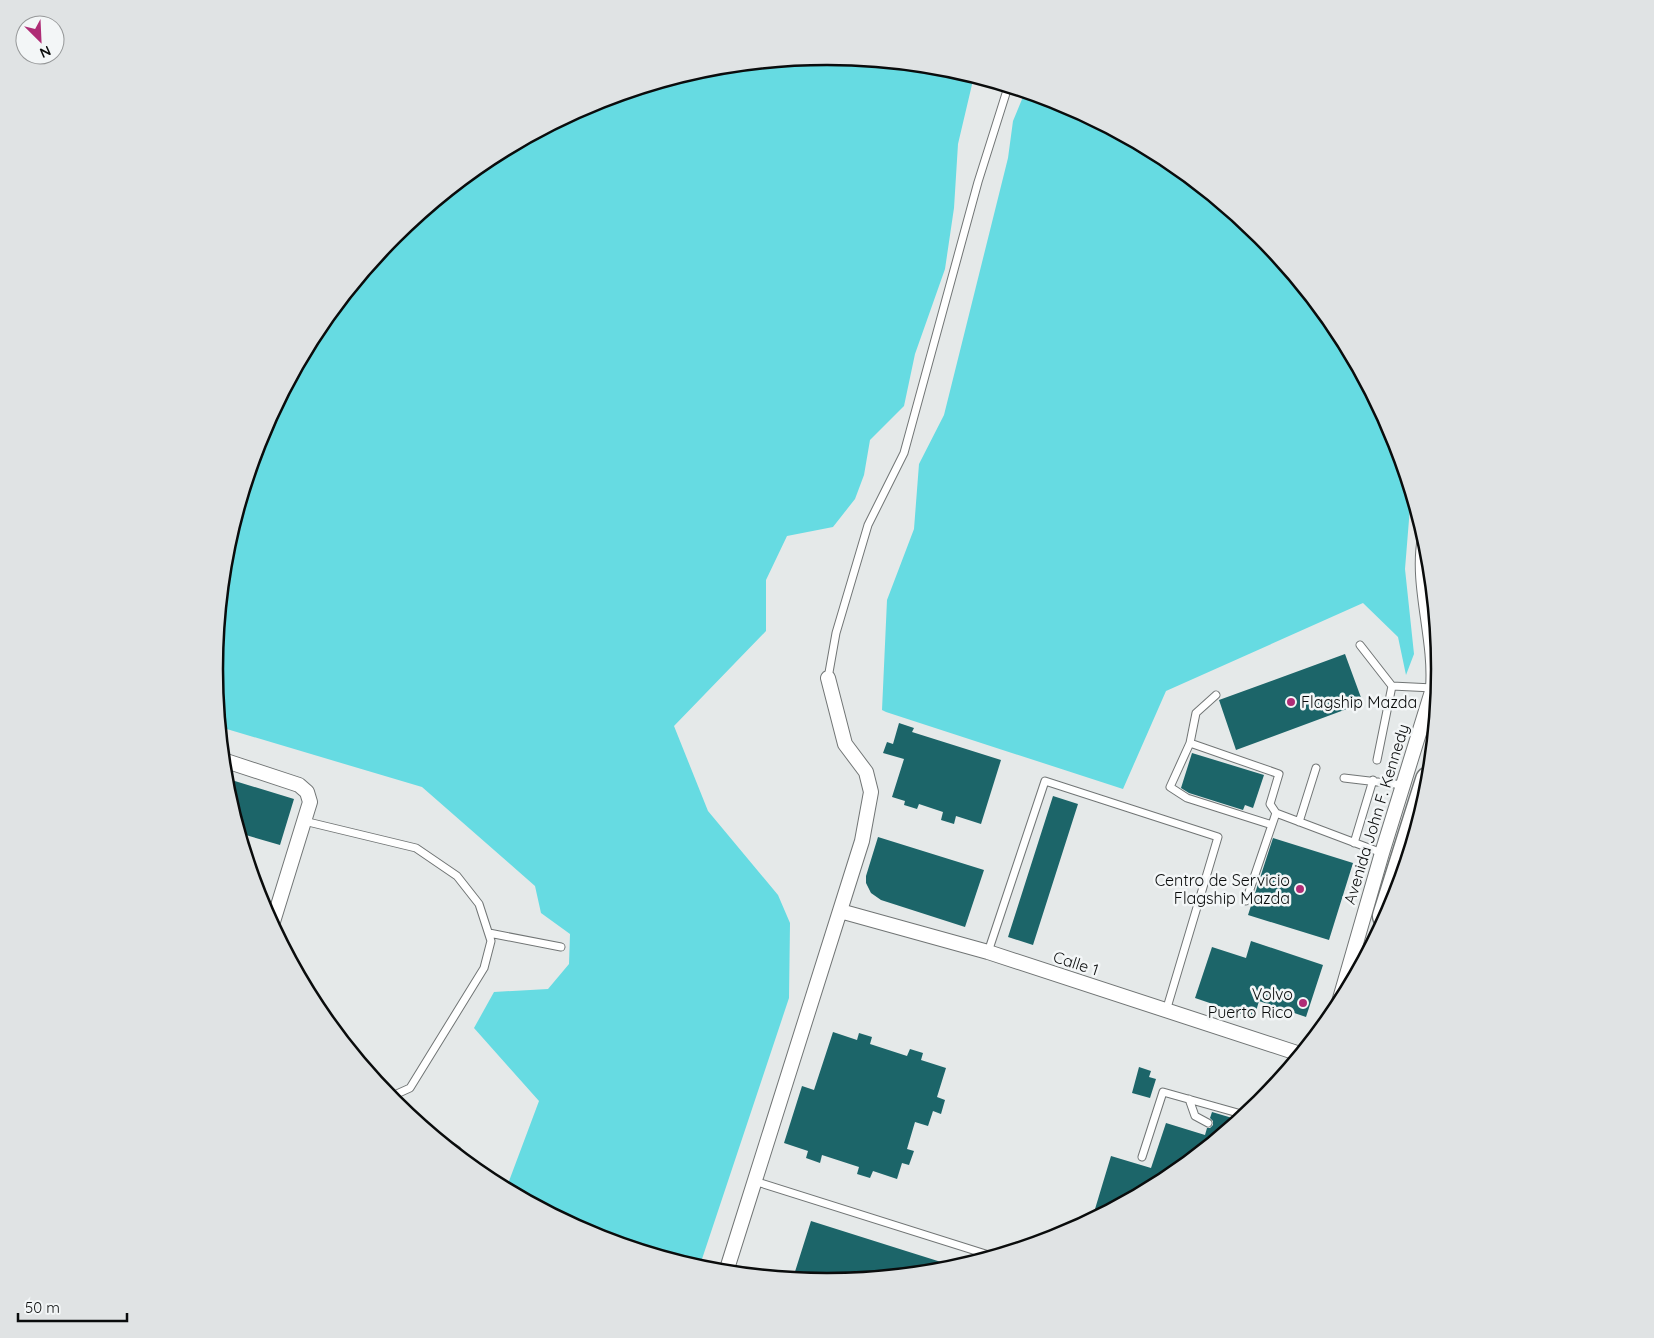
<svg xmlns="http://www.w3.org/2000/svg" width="1654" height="1338" font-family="Quicksand,sans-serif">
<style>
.green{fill:#66dbe2}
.building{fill:#1c6569}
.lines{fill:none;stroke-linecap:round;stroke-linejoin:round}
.service-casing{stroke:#717575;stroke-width:9}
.minor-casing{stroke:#717575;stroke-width:16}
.motorway-casing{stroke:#717575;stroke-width:29}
.service{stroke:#fff;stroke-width:7}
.minor{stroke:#fff;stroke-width:14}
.motorway{stroke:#fff;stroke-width:26}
.poi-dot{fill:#af2c76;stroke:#f3f6f7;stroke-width:2}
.labels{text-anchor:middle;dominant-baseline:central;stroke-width:5;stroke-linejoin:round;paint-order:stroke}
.poi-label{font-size:16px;fill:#0a0c0c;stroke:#f3f6f7;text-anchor:end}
.street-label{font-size:16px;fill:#0a0c0c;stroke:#f3f6f7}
.rim{fill:none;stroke:#0a0c0c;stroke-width:2.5}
</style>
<rect width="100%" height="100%" fill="#e5e9e9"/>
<!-- green -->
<path class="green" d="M827,56L947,68L974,76L958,144L954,208L945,269L915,354L904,406L870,440L864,475L855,499L833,527L787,536L766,580V631L674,726L708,811L778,895L790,923L789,998L699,1268L592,1235L506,1189L539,1101L474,1028L494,992L548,989L569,964L570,934L541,913L535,886L422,787L220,727L214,669L226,549L261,434L318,328L394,236L487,159L593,103L708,68Z
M1025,92L1062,103L1168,160L1260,236L1337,329L1393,435L1411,495L1405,569L1414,654L1406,675L1398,637L1363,603L1166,691L1123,789L886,712L882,710L887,600L914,529L919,464L944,415L1008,158L1013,121Z"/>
<!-- building -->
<path class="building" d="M1345,654L1363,703L1236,750L1219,700Z
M899,723L914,728L912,732L1001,760L981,824L956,816L954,824L941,820L943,812L919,804L917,809L904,805L905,801L892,797L904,759L883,753L887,742L893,744Z
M1192,753L1264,775L1253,808L1245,805L1243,810L1189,793L1181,788Z
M225,778L294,799L280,845L239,833L226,788Z
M1053,796L1078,804L1033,945L1008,937Z
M878,837L984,870L965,927L881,900L871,893L866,883V876Z
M1273,838L1353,863L1329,940L1248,915Z
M1251,941L1323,965L1306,1017L1259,1001L1254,1018L1195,998L1212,947L1246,958Z
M833,1032L857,1040L859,1033L872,1037L870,1044L907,1056L910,1049L923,1053L921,1060L946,1068L937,1097L945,1100L941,1114L933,1111L928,1126L915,1122L907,1149L914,1151L909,1165L902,1163L897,1179L873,1171L870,1178L857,1174L859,1167L822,1155L820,1163L806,1158L808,1151L784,1143L802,1086L814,1090Z
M1139,1067L1151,1071L1149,1077L1156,1079L1150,1098L1132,1093Z
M1212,1112L1239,1120L1167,1179L1124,1202L1115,1199L1112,1208L1092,1219L1111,1156L1151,1168L1166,1123L1205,1135L1207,1128H1210L1213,1125V1121L1210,1118Z
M811,1221L906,1251L957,1267L946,1270L827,1282L793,1278Z"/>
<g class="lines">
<!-- service casing -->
<g class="service-casing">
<path id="service" d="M1360,645L1392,686
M828,678L836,633L868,525L904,453L978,182L1008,87
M1190,743L1196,713L1216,695
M1377,760L1392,686L1433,688
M1344,778L1403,785
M304,821L416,848L457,876L479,904L491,941L484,968L410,1088L390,1097
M1299,822L1316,768
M1272,825L1187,798L1170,787L1190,743L1279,774L1270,804L1276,813L1382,853
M1354,843L1373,780
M1246,901L1276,813
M489,933L561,947
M988,952L1045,781L1218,837L1166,1011
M1189,1099L1195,1116L1208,1123
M434,1135L457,1150L460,1156
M1142,1157L1163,1092L1245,1115
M754,1181L992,1256"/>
</g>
<!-- minor casing -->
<g class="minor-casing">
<path id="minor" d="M223,760L299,785L307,792L310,802L272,925
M840,911L988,952L1300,1054
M1337,1009L1382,853L1433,688C1437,639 1416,584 1425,538
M726,1272L862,841L871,792L866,772L845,744L828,678"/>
</g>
<!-- motorway casing -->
<g class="motorway-casing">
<path id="motorway" d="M1386,916L1429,780"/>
</g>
<!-- service -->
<use href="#service" class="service"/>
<!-- minor -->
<use href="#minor" class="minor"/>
<!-- motorway -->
<use href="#motorway" class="motorway"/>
</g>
<!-- markers -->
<g class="poi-dot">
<circle cx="1291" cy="702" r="5"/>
<circle cx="1300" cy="889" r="5"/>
<circle cx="1303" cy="1003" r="5"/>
</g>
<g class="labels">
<!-- poi labels -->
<g class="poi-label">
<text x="1301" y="702" text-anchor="start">Flagship Mazda</text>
<text x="1290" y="880">Centro de Servicio<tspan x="1290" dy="18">Flagship Mazda</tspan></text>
<text x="1293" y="994">Volvo<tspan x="1293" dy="18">Puerto Rico</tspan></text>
</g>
<!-- street labels -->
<g class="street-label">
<text transform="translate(1376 814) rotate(-73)">Avenida John F. Kennedy</text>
<text transform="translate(1076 963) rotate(18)">Calle 1</text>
</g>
</g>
<!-- crop -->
<path d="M0 0H1654V1338H0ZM223 669a604 604 0 1 1 1208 0a604 604 0 1 1-1208 0Z" fill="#e0e3e4" fill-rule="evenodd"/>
<path class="rim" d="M223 669a604 604 0 1 1 1208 0a604 604 0 1 1-1208 0Z"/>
<!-- north arrow -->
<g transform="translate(40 40) rotate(156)"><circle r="24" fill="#f3f6f7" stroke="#969899"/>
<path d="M0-4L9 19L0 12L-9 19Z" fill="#af2c76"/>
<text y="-8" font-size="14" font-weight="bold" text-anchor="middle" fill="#0a0c0c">N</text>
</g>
<!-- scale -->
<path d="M18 1313v8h109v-8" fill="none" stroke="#0a0c0c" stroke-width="2.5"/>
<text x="25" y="1313" font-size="15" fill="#0a0c0c" stroke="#f3f6f7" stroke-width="4" paint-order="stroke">50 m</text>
</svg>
